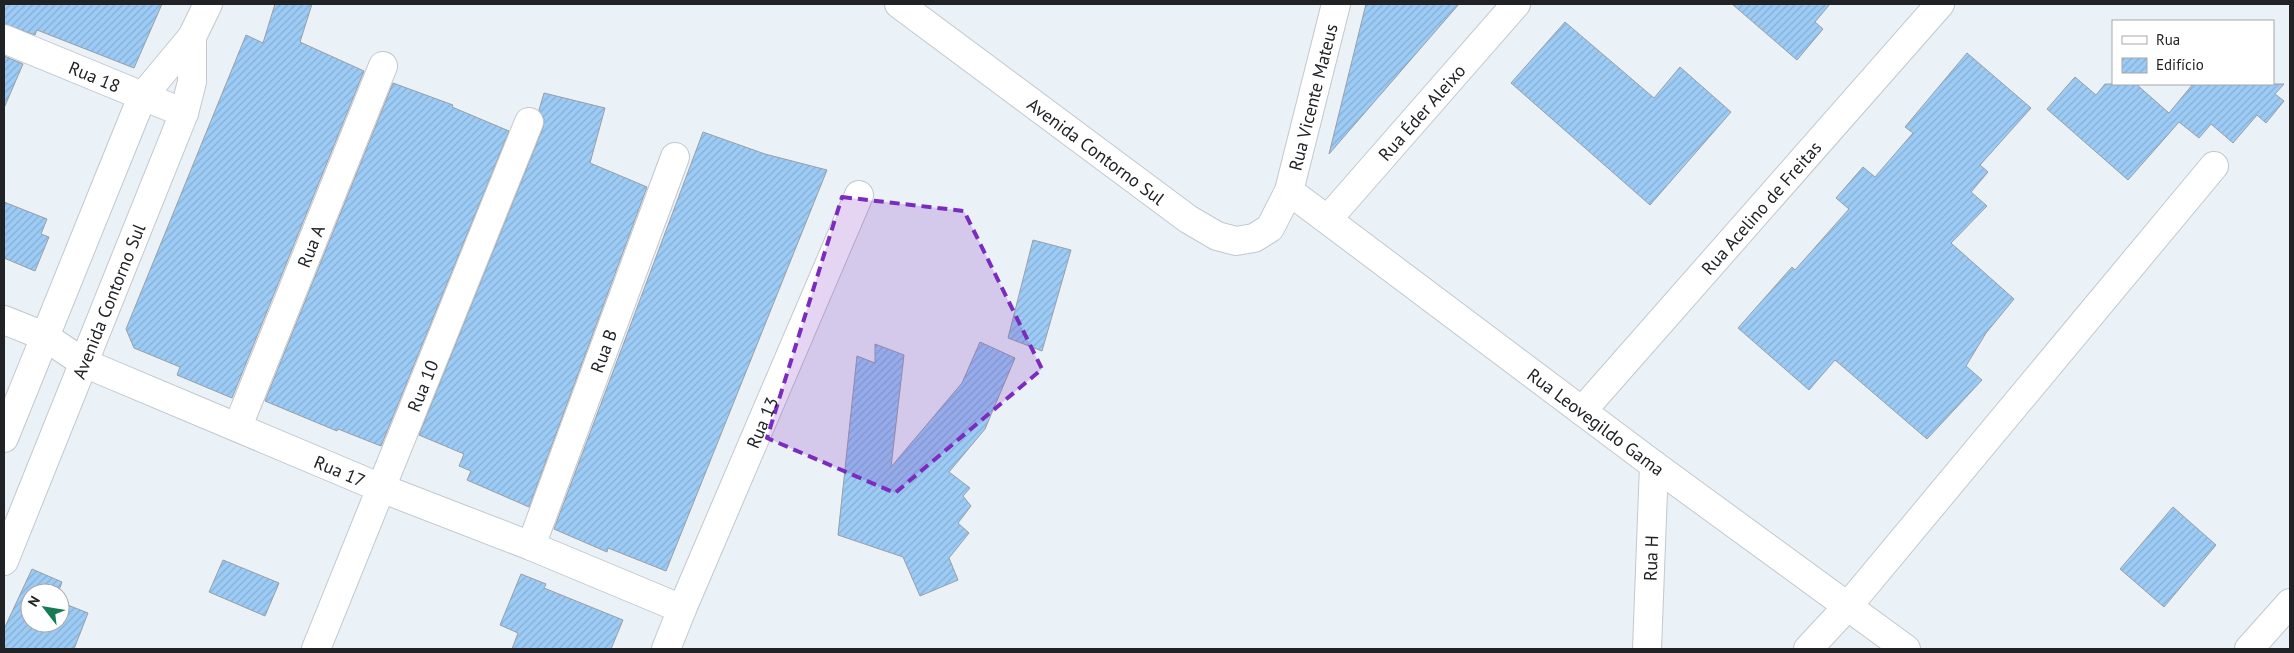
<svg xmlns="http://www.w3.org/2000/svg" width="2294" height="653" font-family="'PT Sans',sans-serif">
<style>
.building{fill:url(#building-hatch);stroke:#999fa5}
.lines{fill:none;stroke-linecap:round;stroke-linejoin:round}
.minor-casing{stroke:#c2c8ce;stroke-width:30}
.tertiary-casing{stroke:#c2c8ce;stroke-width:30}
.minor{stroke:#fff;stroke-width:28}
.tertiary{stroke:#fff;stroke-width:28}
.marked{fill:#7b2cbf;fill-opacity:0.2;stroke:#7b2cbf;stroke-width:4;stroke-dasharray:10 6;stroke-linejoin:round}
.labels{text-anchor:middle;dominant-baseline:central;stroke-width:5;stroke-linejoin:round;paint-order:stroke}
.street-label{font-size:18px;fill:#202225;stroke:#fff}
</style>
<defs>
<pattern id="building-hatch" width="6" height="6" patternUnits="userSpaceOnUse" patternTransform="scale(1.25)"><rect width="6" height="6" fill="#9ccbf5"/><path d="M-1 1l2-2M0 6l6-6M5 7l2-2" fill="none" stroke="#86aed2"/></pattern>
</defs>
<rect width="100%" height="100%" fill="#eaf1f7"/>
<!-- building -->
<path class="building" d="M4,4H162L134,68L37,30L35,35L4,24Z
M275,4H312L300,42L364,71L232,398L177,375L180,367L134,348L126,329L246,35L263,43Z
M1366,4H1459L1329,154Z
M1732,4H1830L1815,22L1823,29L1797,60Z
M1565,22L1654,98L1680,67L1731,112L1650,205L1511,83Z
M1967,53L2031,108L1980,165L1988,172L1971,192L1987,206L1951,243L2014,299L1986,333L1966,366L1982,380L1927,439L1835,360L1809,390L1738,328L1792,267L1795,270L1849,209L1836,198L1863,167L1875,177L1913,133L1905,127Z
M4,56L23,64L4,108Z
M2075,77L2096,95L2105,84H2136L2169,113L2193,84H2284L2275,94L2284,101L2266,123L2257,115L2233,143L2211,124L2199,138L2179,122L2128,180L2047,109Z
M393,83L453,105L452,107L509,131L381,446L338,429L337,431L265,401Z
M544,93L605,108L590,163L647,187L529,507L467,480L471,471L459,466L464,454L419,435L543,128L544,119L539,110Z
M703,132L765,154L827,170L666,571L608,548L607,552L554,529Z
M4,202L47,219L41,234L49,237L35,271L4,258Z
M1033,240L1071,250L1042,351L1008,338Z
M980,342L1015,358L985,429L949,472L970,488L963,496L971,506L958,523L969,533L949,558L958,580L920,596L903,557L838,535L857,356L875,363V344L904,355L891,467L962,383Z
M2173,507L2216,545L2164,607L2120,569Z
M223,560L279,583L265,616L209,592Z
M32,569L62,582L58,593H30V623H60V602L88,613L74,649H4V629Z
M521,574L546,584L544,588L623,620L611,649H512L518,633L500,625Z"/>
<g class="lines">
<!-- minor casing -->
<g class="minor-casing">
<g id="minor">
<path id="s1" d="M4,39L184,113"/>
<path id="s2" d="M1289,191L1654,465L1906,649"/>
<path id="s3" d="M1328,219L1516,4"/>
<path id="s4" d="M4,320L44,336L84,363L381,488L531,546L682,609"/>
<path id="s5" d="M1582,411L1940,4"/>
<path id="s6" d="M238,426L383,66"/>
<path id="s7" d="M531,546L675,157"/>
<path id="s8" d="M316,649L529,122"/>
<path id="s9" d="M666,649L682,609L859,195"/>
<path id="s10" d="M1647,649L1654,465"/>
<path d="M1808,649L1848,606L2214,166"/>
<path d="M2249,649L2290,603"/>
</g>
</g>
<!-- tertiary casing -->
<g class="tertiary-casing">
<g id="tertiary">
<path id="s11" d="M899,4L1188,219L1217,236L1236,241L1254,238L1270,228L1289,191L1336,4"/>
<path d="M4,438L142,97L192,37L208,4"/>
<path id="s12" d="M4,561L184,113L192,82V37"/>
</g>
</g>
<!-- minor -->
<use href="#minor" class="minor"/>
<!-- tertiary -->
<use href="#tertiary" class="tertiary"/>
</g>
<!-- marked area -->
<path class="marked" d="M842,197L964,211L1042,369L895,493L767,438Z"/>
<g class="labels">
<!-- street labels -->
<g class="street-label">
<text stroke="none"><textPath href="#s1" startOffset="98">Rua 18</textPath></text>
<text stroke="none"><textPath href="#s11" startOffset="589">Rua Vicente Mateus</textPath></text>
<text stroke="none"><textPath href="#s3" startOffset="142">Rua Éder Aleixo</textPath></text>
<text stroke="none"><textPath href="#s11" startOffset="246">Avenida Contorno Sul</textPath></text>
<text stroke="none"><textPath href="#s5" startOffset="271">Rua Acelino de Freitas</textPath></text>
<text stroke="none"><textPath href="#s6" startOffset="194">Rua A</textPath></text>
<text stroke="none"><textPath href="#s12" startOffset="280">Avenida Contorno Sul</textPath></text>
<text stroke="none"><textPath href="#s7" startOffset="208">Rua B</textPath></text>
<text stroke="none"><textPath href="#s8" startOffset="284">Rua 10</textPath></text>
<text stroke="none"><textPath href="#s2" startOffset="384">Rua Leovegildo Gama</textPath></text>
<text stroke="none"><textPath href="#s9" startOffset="246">Rua 13</textPath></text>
<text stroke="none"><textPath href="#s4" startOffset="369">Rua 17</textPath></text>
<text stroke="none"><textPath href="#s10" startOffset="91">Rua H</textPath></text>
</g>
</g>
<!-- border -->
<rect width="2294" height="653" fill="none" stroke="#202225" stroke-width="10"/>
<!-- legend -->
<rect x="2112" y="20" width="162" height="65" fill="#ffffff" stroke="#a6a7a8"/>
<rect x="2122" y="36" width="25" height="8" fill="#ffffff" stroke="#a6a7a8"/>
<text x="2156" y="45" font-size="15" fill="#202225">Rua</text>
<rect x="2122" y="58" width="25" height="15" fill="url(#building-hatch)" stroke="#a6a7a8"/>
<text x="2156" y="70" font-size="15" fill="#202225">Edifício</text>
<!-- north arrow -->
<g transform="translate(45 608) rotate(301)"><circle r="24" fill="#ffffff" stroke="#a6a7a8"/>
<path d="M0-4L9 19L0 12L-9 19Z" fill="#187b53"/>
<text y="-8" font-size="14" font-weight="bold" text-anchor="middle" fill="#202225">N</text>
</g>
</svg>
